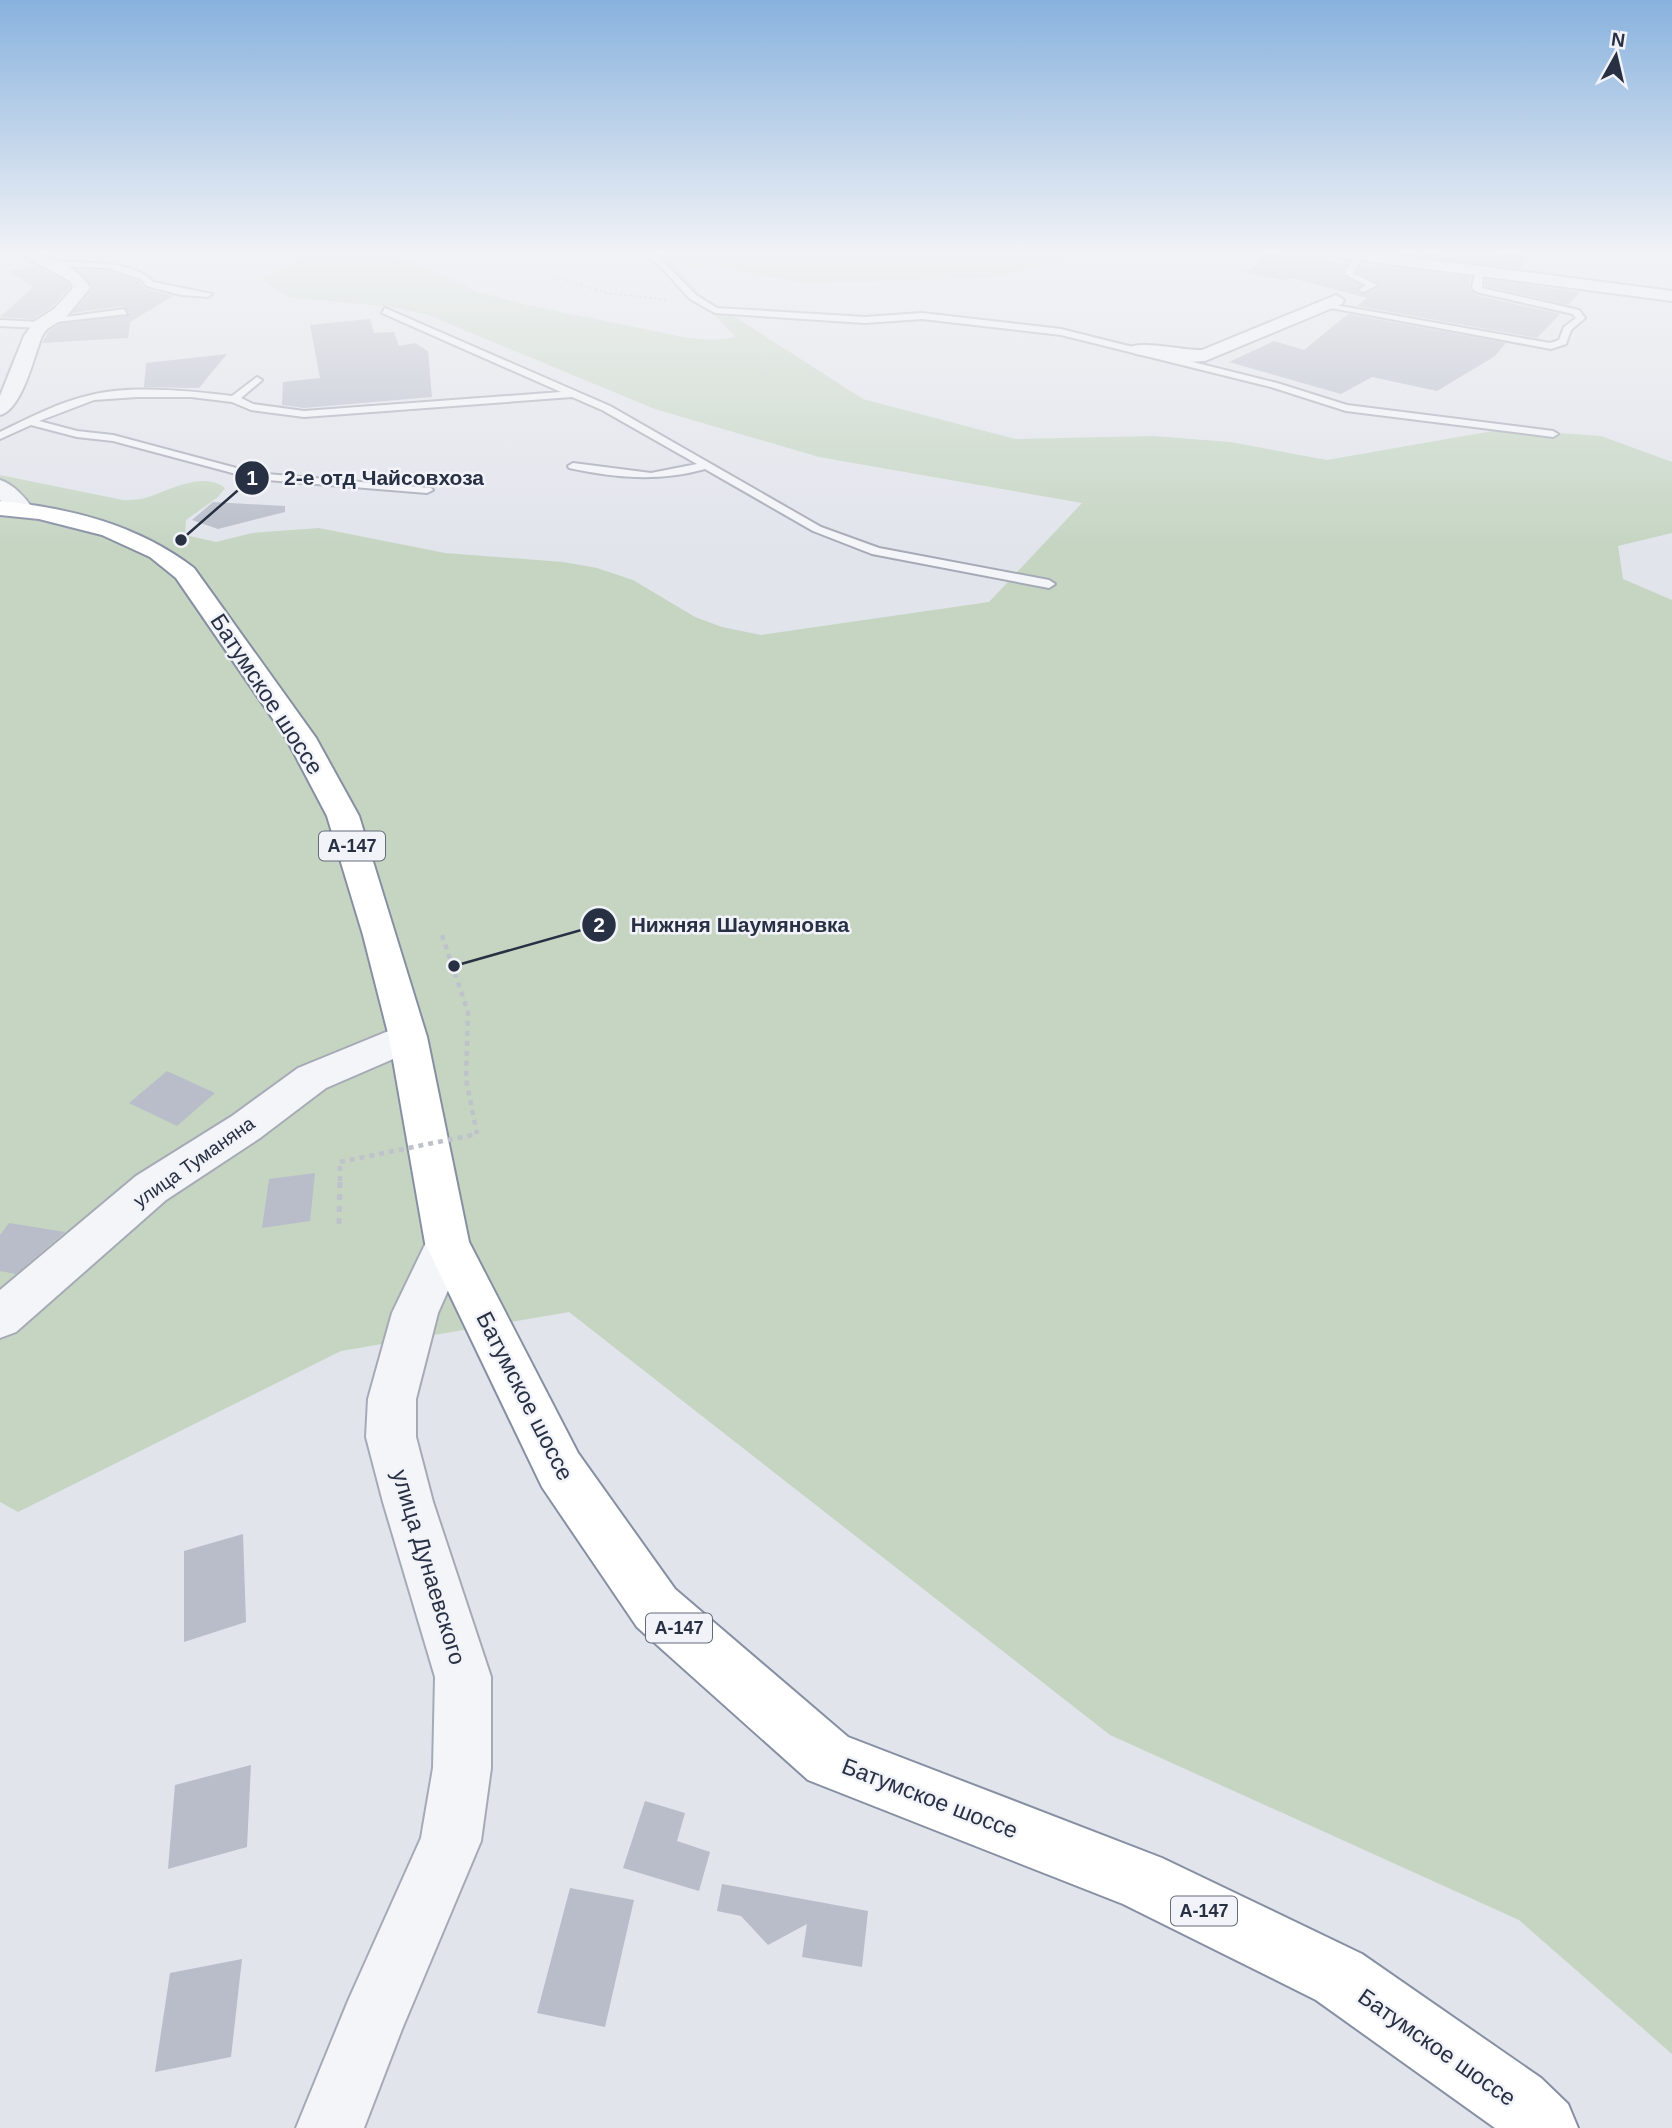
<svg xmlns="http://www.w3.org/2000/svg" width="1672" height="2128" font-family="Arial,sans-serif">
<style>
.green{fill:#c5d5c2}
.building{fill:#b8bdc9}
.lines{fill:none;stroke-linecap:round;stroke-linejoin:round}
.service-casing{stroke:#a6aab6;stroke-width:4}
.minor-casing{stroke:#a6aab6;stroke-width:4}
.trunk-casing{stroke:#8790a3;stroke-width:4}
.path-far2{stroke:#bfc2ca;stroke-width:2;stroke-dasharray:2.5 2.5;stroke-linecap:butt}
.path-far1{stroke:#bfc2ca;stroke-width:4.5;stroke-dasharray:5 5;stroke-linecap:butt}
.path{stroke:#bfc2ca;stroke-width:5;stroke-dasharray:6 6;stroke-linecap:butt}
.service{fill:#f4f5f9;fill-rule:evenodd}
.minor{fill:#f4f5f9;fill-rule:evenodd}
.trunk{fill:#fff;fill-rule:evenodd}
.path-bridge{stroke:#bfc2ca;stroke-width:4.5;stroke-dasharray:5 5;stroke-linecap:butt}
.labels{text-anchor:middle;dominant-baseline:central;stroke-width:5;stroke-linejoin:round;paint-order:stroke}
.shield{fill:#f1f3f8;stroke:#646a7a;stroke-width:2}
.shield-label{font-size:18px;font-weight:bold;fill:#283044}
.street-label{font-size:19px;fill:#283044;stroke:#f1f3f8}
.near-street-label{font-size:23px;fill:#283044;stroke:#f1f3f8}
.leader{fill:none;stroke:#283044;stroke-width:2.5}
.callout-dot{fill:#283044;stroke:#f1f3f8;stroke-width:2.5}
.mark-label{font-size:21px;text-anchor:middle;font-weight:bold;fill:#fff}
.callout-label{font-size:21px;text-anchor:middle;font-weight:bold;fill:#283044;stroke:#f1f3f8;stroke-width:5;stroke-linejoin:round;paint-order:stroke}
</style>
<rect width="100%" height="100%" fill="#e1e4eb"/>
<!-- green -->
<path class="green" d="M656,251H1064L1063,263L989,278L803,283L711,266L684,269L681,272L701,295L863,399L1015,439L1153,436L1230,442L1327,460L1504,429L1601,436L1672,462V533L1618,546L1623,579L1672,600V2054L1519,1920L1110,1735L569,1312L341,1351L18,1512L0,1502V475L123,500C130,500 138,500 145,498C168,491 203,470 225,488L218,497L186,520L185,535L216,542L252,533L319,528L445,553L563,562L597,568L633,580L695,617L722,627L761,635L989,602L1082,503L819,457L655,409L428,315L392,307L288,297L261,280L302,257L339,253L411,259L478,292L527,305L688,338L713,340L735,337Z"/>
<!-- building -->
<path class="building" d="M1385,251H1410L1496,262L1500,251H1526L1522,268L1582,276Z
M1262,252L1347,264L1341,275L1361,285L1357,291L1362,294L1378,287L1379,284L1357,272L1360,266L1375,268L1377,265L1471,277L1469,287L1475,295L1560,314L1537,338L1357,306L1367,298L1292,278L1287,281L1244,272L1260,264Z
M36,266L68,283L70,287L52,307L33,319L0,317L33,287L9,271Z
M77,270L108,271L139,281L146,289L173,296L130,322L128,338L42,343L49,331L59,324L130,314L124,306L72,313L93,288Z
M1485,279L1580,292L1568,305L1485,286Z
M1348,314L1506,343L1495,356L1437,391L1372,377L1341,394L1229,362L1274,341L1304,350Z
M370,319L374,333L394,332L399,346L415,343L428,351L432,397L304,408L282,405L283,382L320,378L310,325Z
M227,354L199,388L144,387L146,363Z
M213,502L285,506V512L218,529L192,520Z
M167,1071L215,1093L177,1126L129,1103Z
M315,1173L310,1221L262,1228L269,1179Z
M9,1223L65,1232L16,1274L0,1271V1235Z
M243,1534L246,1622L184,1642V1551Z
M251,1765L247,1847L168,1869L175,1785Z
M645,1801L685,1813L677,1841L710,1852L699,1891L623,1868Z
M722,1884L868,1911L862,1967L802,1957L807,1924L768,1945L741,1916L717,1911Z
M570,1888L634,1900L605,2027L537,2013Z
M242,1959L231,2057L155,2072L170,1973Z"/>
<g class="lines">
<!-- service casing -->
<g class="service-casing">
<path id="service" d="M640,251H650L657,255L696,295L717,308L865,317L922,313L1061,329L1277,383L1347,405L1553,431L1558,434L1553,437L1346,411L1271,387L1061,335L922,319L865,323L715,313L690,299L660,266Z
M1356,254L1363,256L1353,273L1377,285L1363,292L1359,290L1366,285L1344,274Z
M51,262C80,263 133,259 153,282L212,294L208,297L181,295L147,286L141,279L108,268L48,266Z
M1479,271L1483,273L1482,288L1579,310L1585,318L1571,330L1566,344L1551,349L1331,308L1335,305L1550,343L1559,340L1564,327L1576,318L1573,314L1476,292L1472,288L1475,273Z
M385,308L610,406L821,527L879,548L1049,580L1055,584L1049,588L872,554L813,531L705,469C658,482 616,478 569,468L568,466L573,463L651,473L697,464L602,410L572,397L304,417L251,410L232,402L191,397H137L94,400L39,421L77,431L113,435L255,473L431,488L433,490L427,493L255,479L113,441L77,437L31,425L0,439V432C29,418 59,402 91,395C131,385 191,391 232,396L257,377L262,380L260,382L241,398L253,404L304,411L561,392L382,313Z
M124,309L127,314L48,323L44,320Z
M0,320L41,322L45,325L41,328L0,326Z"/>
</g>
<!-- minor casing -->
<g class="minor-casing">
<path id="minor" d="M14,251C41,251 76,264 90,288L66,317L47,329L42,336C34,356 22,410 0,415V396L24,336L35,321L54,309L73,288L70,281Z
M1319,251H1364L1672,291V301L1327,256Z
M1336,295L1344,300L1342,304L1205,361L1187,362L1136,354L1127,349C1136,339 1185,351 1202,350Z
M0,480C13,484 26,498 33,509L30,514H14L0,500Z
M408,1023L421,1027L427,1037L421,1047L326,1088L260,1138L166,1200L16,1332L0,1338V1290L136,1176L232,1116L298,1068Z
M447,1225L462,1230L469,1243L438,1313L416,1399V1437L433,1502L491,1677V1768L481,1841L402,2029L364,2128H296L348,2001L421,1838L433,1768L435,1677L383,1502L366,1437L368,1399L392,1313L432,1230Z"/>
</g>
<!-- trunk casing -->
<g class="trunk-casing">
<path id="trunk" d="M0,501C70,508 138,525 194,568L316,738L359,816L427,1037L469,1242L578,1453L675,1589L848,1737L1162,1858L1362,1954L1541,2078L1568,2104L1578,2128H1495L1316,2000L1123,1904L808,1780L637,1627L542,1487L425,1243L389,1037L363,935L327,816L286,738L176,578L150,557L102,535L39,519L0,515Z"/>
</g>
<!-- path-far2 -->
<path class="path-far2" d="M547,275L607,293L669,300"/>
<!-- path-far1 -->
<path class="path-far1" d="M442,935L468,1012L466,1079L477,1134
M340,1181V1162"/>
<!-- path -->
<path class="path" d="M339,1224L340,1180"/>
<!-- service -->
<use href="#service" class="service"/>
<!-- minor -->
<use href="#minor" class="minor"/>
<!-- trunk -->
<use href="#trunk" class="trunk"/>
<!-- path-bridge -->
<path class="path-bridge" d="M340,1162L477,1134"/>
</g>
<!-- sky -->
<linearGradient id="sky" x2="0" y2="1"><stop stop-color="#88b2de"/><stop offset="0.46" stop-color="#f2f3f6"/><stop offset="1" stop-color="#f2f3f6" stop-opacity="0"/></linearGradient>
<rect width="1672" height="549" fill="url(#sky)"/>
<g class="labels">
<!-- shield labels -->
<g class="shield">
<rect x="319" y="831.5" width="66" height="29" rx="5"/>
<rect x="646" y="1613.5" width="66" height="29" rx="5"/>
<rect x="1171" y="1896.5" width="66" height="29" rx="5"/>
</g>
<g class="shield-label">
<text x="352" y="846">А-147</text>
<text x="679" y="1628">А-147</text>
<text x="1204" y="1911">А-147</text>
</g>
<!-- street labels -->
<g class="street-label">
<text transform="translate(194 1162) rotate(-35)">улица Туманяна</text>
</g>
<!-- near-street labels -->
<g class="near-street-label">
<text transform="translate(267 694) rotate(57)">Батумское шоссе</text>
<text transform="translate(525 1396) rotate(63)">Батумское шоссе</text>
<text transform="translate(429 1567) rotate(73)">улица Дунаевского</text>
<text transform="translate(930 1798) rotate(21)">Батумское шоссе</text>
<text transform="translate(1437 2047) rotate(35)">Батумское шоссе</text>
</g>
</g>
<!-- callouts -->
<path class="leader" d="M181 540L252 478M454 966L599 925"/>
<g class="callout-dot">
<circle cx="181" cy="540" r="7"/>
<circle cx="454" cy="966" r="7"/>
<circle cx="252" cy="478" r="18"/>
<circle cx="599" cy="925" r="18"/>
</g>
<g class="mark-label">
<text x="252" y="485">1</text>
<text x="599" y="932">2</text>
</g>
<g class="callout-label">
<text x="384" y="485">2-е отд Чайсовхоза</text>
<text x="740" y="932">Нижняя Шаумяновка</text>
</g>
<!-- north arrow -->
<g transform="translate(1616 56) rotate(8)" stroke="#f1f3f8" stroke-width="5" paint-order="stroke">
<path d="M0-5L12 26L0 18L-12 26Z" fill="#283044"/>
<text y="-10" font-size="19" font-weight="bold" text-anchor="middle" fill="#283044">N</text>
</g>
</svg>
